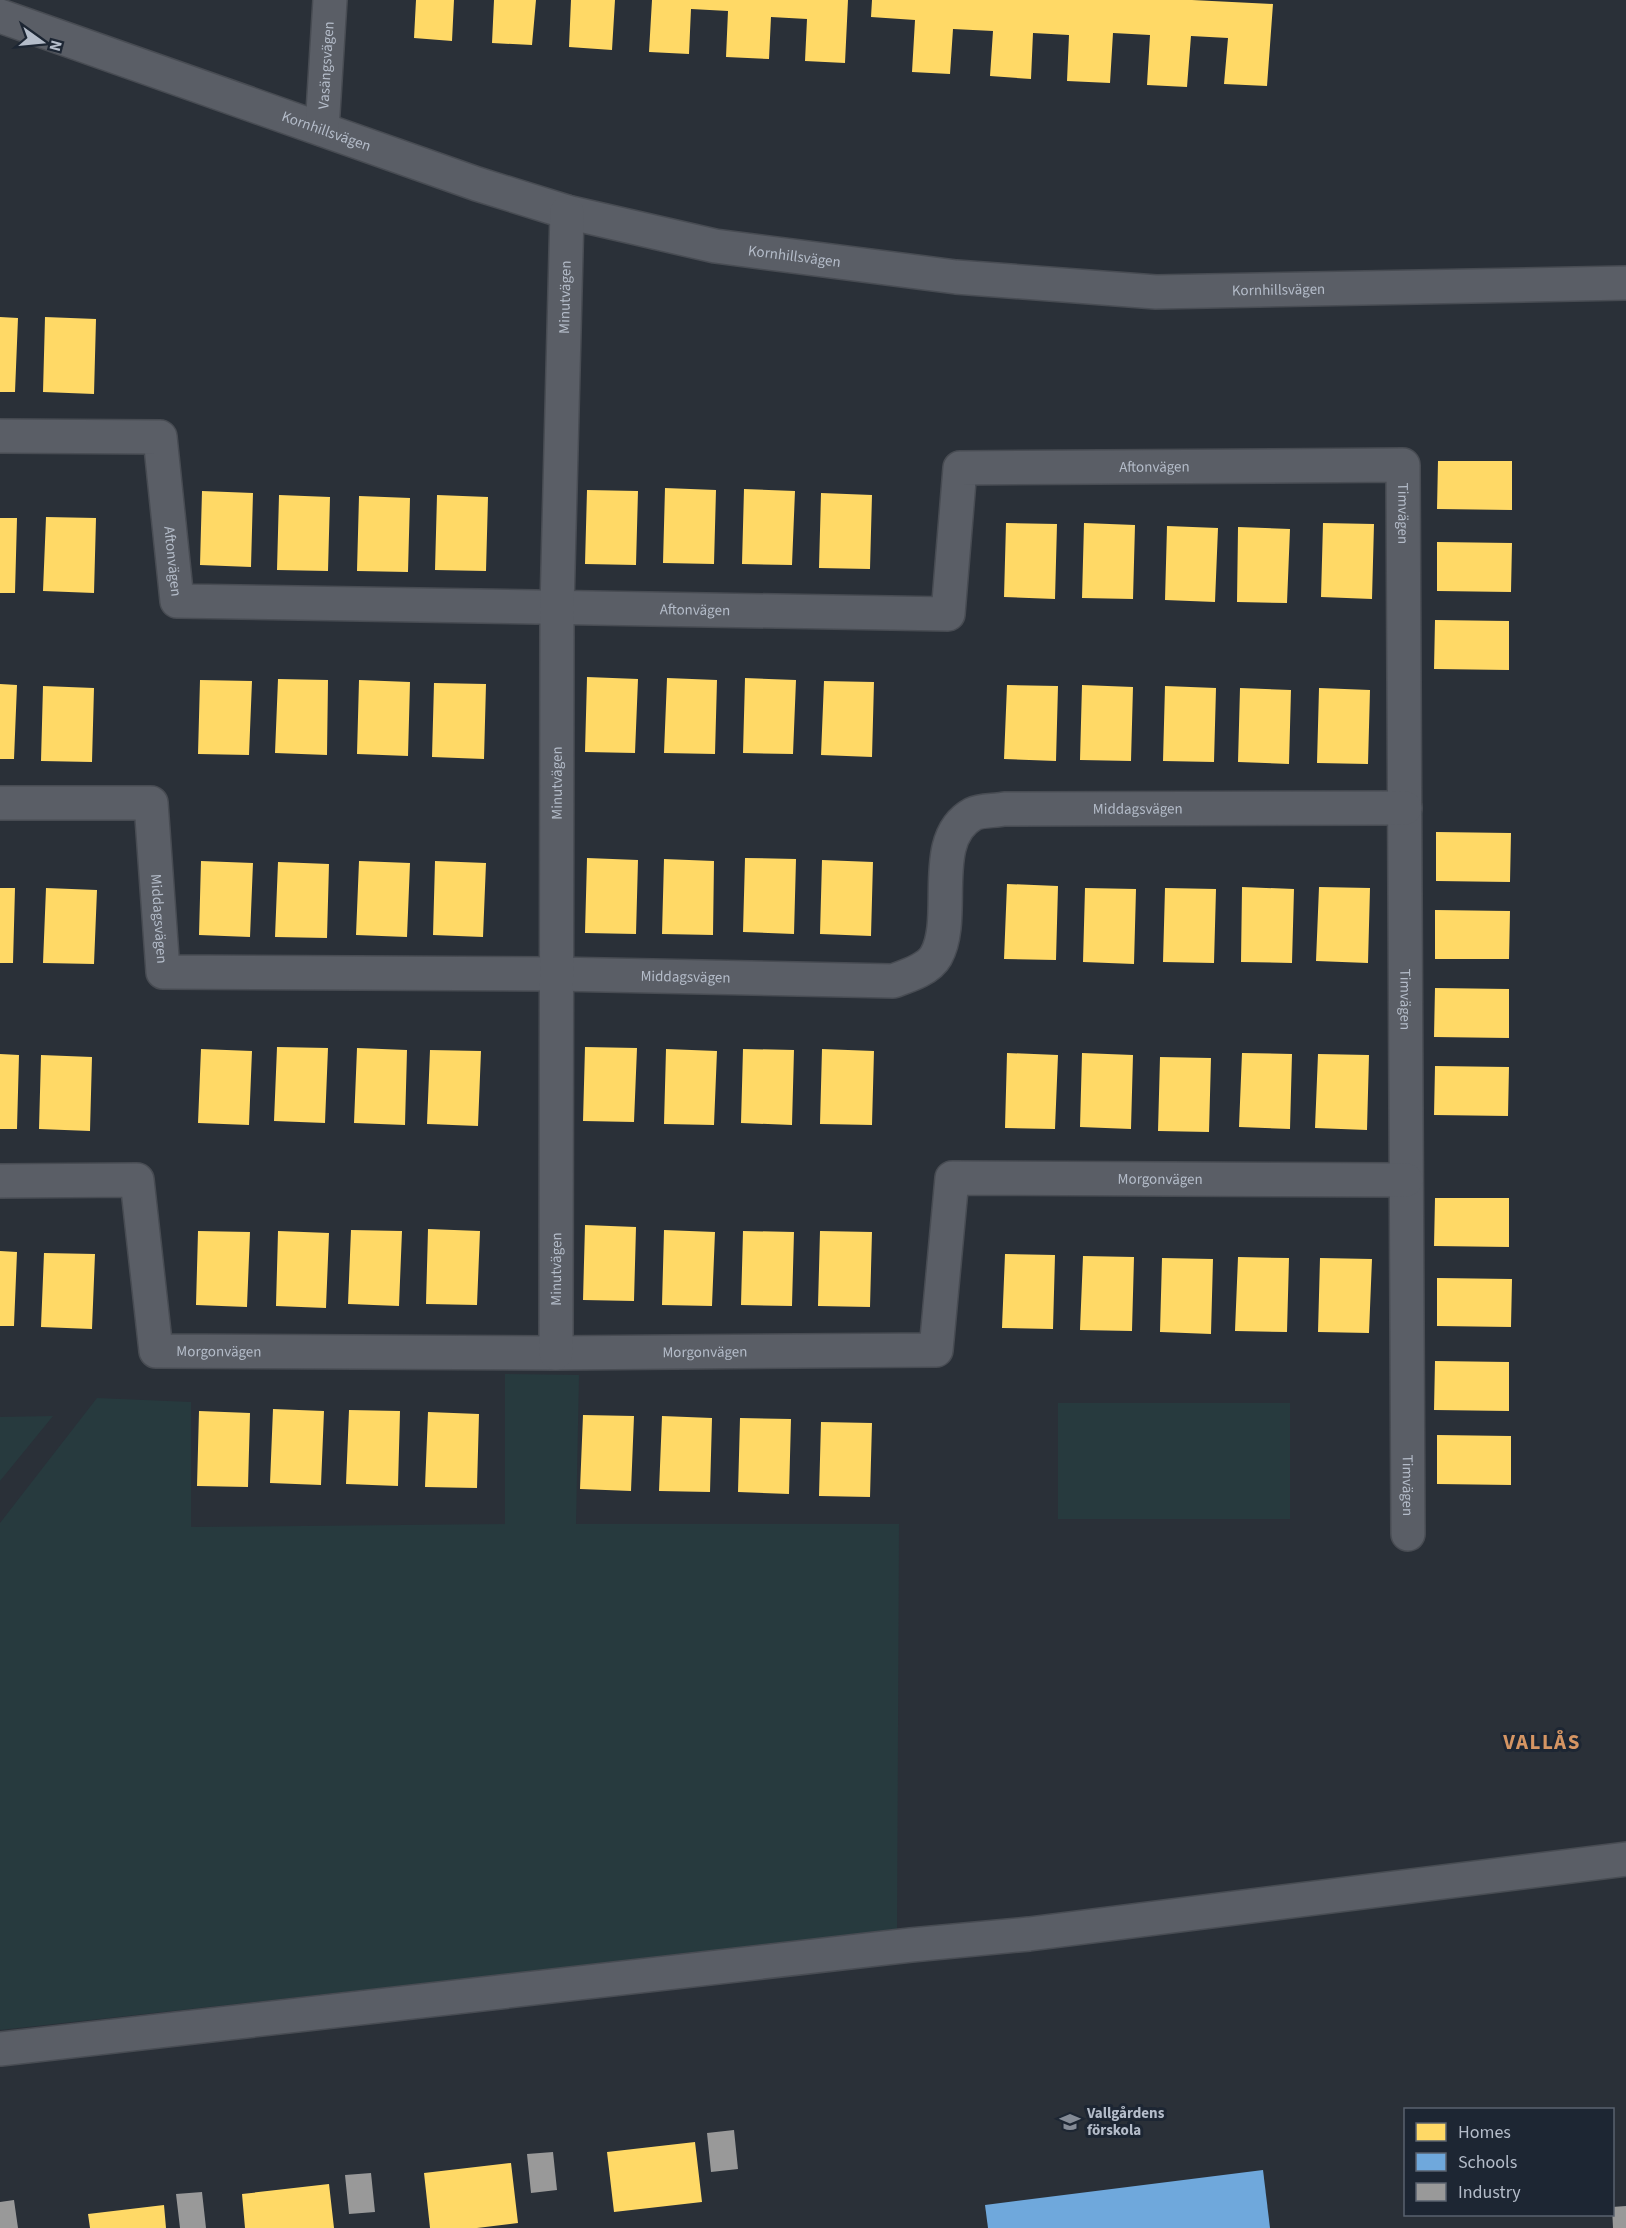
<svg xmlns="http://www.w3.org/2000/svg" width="1626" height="2228" font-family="'Source Sans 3',sans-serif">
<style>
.green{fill:#273a3e}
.homes{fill:#ffd966}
.schools{fill:#6fa8dc}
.industry{fill:#999}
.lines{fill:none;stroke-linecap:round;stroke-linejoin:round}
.minor-casing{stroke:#484c53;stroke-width:36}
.minor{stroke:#5a5e66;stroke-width:33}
.labels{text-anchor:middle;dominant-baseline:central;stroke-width:6;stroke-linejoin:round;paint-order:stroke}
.street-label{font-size:15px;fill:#b4bcc9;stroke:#1d2633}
.poi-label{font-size:15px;font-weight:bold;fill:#b4bcc9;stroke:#1d2633;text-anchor:start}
.district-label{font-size:21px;font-weight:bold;letter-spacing:1.5px;fill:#d59563;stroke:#1d2633}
</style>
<rect width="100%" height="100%" fill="#2a3038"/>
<!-- green -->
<path class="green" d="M505,1374L579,1375L576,1524H899L897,1931L0,2030V1523L97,1398L191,1402V1527L505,1524Z
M1058,1403H1290V1519H1058Z
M53,1416L0,1481V1417Z"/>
<!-- homes -->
<path class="homes" d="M416,0H454L452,41L414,38Z
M494,0H536L532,45L492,43Z
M571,0H615L612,50L569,47Z
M652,0H848L845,63L805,61L807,19L771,17L769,59L726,57L728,11L691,9L689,54L649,52Z
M872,0H1192L1273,4L1267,86L1224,84L1228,38L1191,36L1187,87L1147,85L1150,35L1113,33L1110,83L1067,81L1069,35L1033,33L1031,79L990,76L993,31L953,29L950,74L912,72L915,20L871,17Z
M0,317L18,318L15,392H0Z
M45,317L96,319L94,394L43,392Z
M1438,461H1512V510L1437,509Z
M665,488L716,490L714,564L663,563Z
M744,489L795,491L792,565L742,564Z
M587,490L638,491L636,565L585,564Z
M202,491L253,493L251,567L200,565Z
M821,493L872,495L870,569L819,568Z
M279,495L330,497L328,571L277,570Z
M437,495L488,497L486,571L435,570Z
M359,496L410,498L408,572L357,571Z
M46,517L96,518L94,593L43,591Z
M0,518H17L15,593H0Z
M1006,523L1057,524L1055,599L1004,597Z
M1084,523L1135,525L1133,599L1082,598Z
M1323,523L1374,524L1372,599L1321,597Z
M1167,526L1218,528L1215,602L1165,600Z
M1238,527L1290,529L1287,603L1237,602Z
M1437,542L1512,543L1511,592L1437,591Z
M1435,620L1509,621V670L1434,669Z
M587,677L638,679L635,753L585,752Z
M667,678L717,680L715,754L664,753Z
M745,678L796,680L793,754L743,753Z
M278,679L328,680L327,755L275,753Z
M200,680L252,681L249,755L198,754Z
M359,680L410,682L408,756L357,754Z
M824,681L874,682L872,757L821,755Z
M434,683L486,684L484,759L432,757Z
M0,684L17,685L14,759H0Z
M1007,685L1058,686L1056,761L1004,759Z
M1082,685L1133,687L1131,761L1080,760Z
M43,686L94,688L92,762L41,761Z
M1165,686L1216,688L1214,762L1163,761Z
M1240,688L1291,690L1289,764L1238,762Z
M1319,688L1370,690L1368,764L1317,763Z
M1436,832L1511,833L1510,882L1436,881Z
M587,858L638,860L636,934L585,933Z
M745,858L796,859L794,934L743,932Z
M664,859L714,861L713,935L662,934Z
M822,860L873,862L871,936L820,934Z
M201,861L253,863L250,937L199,935Z
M359,861L410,863L407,937L356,935Z
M435,861L486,863L483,937L433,935Z
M278,862L329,864L327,938L275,937Z
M1007,884L1058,886L1056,960L1004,959Z
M1242,887L1294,889L1292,963L1241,962Z
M1319,887L1370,888L1368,963L1316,961Z
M0,888H15L13,963H0Z
M46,888L97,890L94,964L43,963Z
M1085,888L1136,889L1134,964L1083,962Z
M1165,888L1216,889L1214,963L1163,962Z
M1435,910L1510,911L1509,959H1435Z
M1435,988L1509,989V1038L1434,1037Z
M277,1047L328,1048L325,1123L274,1121Z
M585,1047L637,1048L634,1122L583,1121Z
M357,1048L407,1050L405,1125L354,1123Z
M201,1049L252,1051L249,1125L198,1123Z
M666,1049L717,1051L714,1125L664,1124Z
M743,1049L794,1050L792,1125L741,1123Z
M822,1049L874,1051L872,1125L820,1124Z
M430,1050L481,1051L478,1126L427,1124Z
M1007,1053L1058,1055L1055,1129L1005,1128Z
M1082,1053L1133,1055L1131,1129L1080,1127Z
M1242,1053L1292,1054L1290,1129L1239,1127Z
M0,1054L19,1055L17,1129H0Z
M1318,1054L1369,1055L1367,1130L1315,1128Z
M41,1055L92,1057L90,1131L39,1129Z
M1160,1057L1211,1058L1209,1132L1158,1131Z
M1435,1066L1509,1067L1508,1116L1434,1115Z
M1435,1198H1509V1247L1434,1246Z
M585,1225L636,1227L634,1301L583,1300Z
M428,1229L480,1231L477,1305L426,1304Z
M351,1230L402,1231L399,1306L348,1304Z
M664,1230L715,1232L712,1306L662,1305Z
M198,1231L250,1232L247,1307L196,1305Z
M278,1231L329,1233L326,1308L276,1306Z
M743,1231L794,1232L792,1306L741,1305Z
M820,1231L872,1232L870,1307L818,1306Z
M0,1251L17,1252L14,1326H0Z
M44,1253L95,1254L92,1329L41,1327Z
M1005,1254L1055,1255L1053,1329L1002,1328Z
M1083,1256L1134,1257L1132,1331L1080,1330Z
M1238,1257L1289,1258L1287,1332L1235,1331Z
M1162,1258L1213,1259L1211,1334L1160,1332Z
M1320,1258L1372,1259L1369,1333L1318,1332Z
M1437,1278L1512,1279L1511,1327L1437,1326Z
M1435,1361L1509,1362V1411L1434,1410Z
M273,1409L324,1411L321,1485L270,1483Z
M349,1410L400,1411L398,1486L346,1484Z
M199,1411L250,1413L248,1487L197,1486Z
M428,1412L479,1414L477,1488L425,1487Z
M583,1415L634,1416L631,1491L580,1489Z
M662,1416L712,1418L710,1492L659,1491Z
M740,1418L791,1419L789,1494L738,1492Z
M821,1422L872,1423L870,1497L819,1496Z
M1437,1435L1511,1436V1485L1437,1484Z
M695,2142L702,2202L614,2212L607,2152Z
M511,2163L518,2223L477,2228H430L424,2173Z
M329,2184L334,2228H245L242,2194Z
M164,2205L166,2228H90L88,2214Z"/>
<!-- schools -->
<path class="schools" d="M1263,2170L1270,2228H988L985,2205Z"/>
<!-- industry -->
<path class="industry" d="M734,2130L738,2169L711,2172L707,2133Z
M553,2152L557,2190L531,2193L527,2154Z
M371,2173L375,2212L349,2214L345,2175Z
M202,2192L206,2228H180L176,2194Z
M14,2200L18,2228H0V2202Z
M1626,2206V2228H1613L1612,2207Z"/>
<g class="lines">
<!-- minor casing -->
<g class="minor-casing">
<g id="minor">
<path id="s1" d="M0,16L477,184L567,212L715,246L956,277L1156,292L1626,283"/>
<path id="s2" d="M322,129L330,0"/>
<path id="s3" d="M0,436L160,437L177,601L948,614L960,468L1403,465L1408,1534"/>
<path id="s4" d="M0,803H151L163,972L556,974L893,981C907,976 928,970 936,956C958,917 927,839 973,814C981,810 995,811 1004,809L1405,808"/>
<path id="s5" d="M0,1181L137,1180L156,1351L556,1353L936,1350L952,1178L1406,1180"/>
<path id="s6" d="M556,1353L557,608L567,212"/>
<path d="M0,2049L911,1945L1029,1934L1626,1859"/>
</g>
</g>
<!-- minor -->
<use href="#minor" class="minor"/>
</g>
<!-- icons -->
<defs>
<g id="school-bare" transform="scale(1.62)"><path d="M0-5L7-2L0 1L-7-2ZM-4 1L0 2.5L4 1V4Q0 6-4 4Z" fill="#848b96" stroke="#1d2633" stroke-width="2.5" paint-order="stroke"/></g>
</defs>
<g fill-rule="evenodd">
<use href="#school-bare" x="1070" y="2122"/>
</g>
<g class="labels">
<!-- street labels -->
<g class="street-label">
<text stroke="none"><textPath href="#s2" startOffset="64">Vasängsvägen</textPath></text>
<text stroke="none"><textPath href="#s1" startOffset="346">Kornhillsvägen</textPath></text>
<text stroke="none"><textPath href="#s1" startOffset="832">Kornhillsvägen</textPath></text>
<text stroke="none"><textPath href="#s1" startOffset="1318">Kornhillsvägen</textPath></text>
<text stroke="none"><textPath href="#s6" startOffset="1056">Minutvägen</textPath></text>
<text stroke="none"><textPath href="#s3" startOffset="1437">Aftonvägen</textPath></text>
<text stroke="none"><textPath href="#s3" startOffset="1734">Timvägen</textPath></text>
<text stroke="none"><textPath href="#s3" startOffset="285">Aftonvägen</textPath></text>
<text stroke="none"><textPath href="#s3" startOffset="843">Aftonvägen</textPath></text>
<text stroke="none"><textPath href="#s6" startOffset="570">Minutvägen</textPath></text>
<text stroke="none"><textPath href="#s4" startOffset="1419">Middagsvägen</textPath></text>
<text stroke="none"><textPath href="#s4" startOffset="267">Middagsvägen</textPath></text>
<text stroke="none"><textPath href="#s4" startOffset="843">Middagsvägen</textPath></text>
<text stroke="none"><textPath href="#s3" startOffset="2220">Timvägen</textPath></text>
<text stroke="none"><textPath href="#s5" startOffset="1470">Morgonvägen</textPath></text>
<text stroke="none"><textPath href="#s6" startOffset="84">Minutvägen</textPath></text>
<text stroke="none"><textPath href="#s5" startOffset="372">Morgonvägen</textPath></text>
<text stroke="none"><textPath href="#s5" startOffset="858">Morgonvägen</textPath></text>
<text stroke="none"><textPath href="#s3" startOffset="2706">Timvägen</textPath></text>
</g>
<!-- poi labels -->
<g class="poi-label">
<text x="1087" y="2113">Vallgårdens<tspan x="1087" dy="17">förskola</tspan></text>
</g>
<!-- district labels -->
<g class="district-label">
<text x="1542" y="1742">VALLÅS</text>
</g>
</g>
<!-- legend -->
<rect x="1404" y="2108" width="210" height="108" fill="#1d2633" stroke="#59626f" stroke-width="1.5"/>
<rect x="1416" y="2123" width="30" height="18" fill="#ffd966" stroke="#59626f" stroke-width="1.5"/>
<text x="1458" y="2138" font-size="18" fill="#b4bcc9">Homes</text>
<rect x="1416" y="2153" width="30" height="18" fill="#6fa8dc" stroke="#59626f" stroke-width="1.5"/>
<text x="1458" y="2168" font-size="18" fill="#b4bcc9">Schools</text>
<rect x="1416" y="2183" width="30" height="18" fill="#999999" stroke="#59626f" stroke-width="1.5"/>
<text x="1458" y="2198" font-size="18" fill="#b4bcc9">Industry</text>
<!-- north arrow -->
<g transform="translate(42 42) rotate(105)" stroke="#1d2633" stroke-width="4.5" paint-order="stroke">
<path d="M0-4.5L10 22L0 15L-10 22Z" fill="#b4bcc9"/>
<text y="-9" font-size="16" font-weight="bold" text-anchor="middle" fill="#b4bcc9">N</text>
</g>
</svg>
